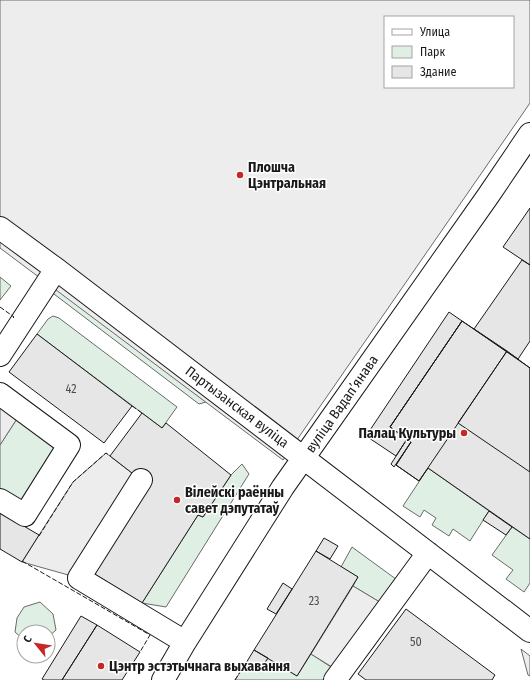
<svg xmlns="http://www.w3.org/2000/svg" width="530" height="680" font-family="'Fira Sans Condensed',sans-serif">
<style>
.green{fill:#e0efe3;stroke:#6a6a6a}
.parking{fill:#ededed;stroke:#6a6a6a;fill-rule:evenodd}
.building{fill:#e6e6e6;stroke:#1a1a1a}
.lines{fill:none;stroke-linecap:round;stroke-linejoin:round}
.minor-casing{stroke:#1a1a1a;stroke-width:24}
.minor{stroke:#fff;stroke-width:22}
.fence{stroke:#1a1a1a;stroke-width:1;stroke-dasharray:5 2;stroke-linecap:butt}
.poi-dot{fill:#c62828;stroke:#fff;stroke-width:1.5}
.labels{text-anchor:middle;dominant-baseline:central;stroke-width:3;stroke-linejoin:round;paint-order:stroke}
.number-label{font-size:12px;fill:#4d4d4d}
.poi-label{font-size:14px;font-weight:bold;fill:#1a1a1a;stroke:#fff;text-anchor:start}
.street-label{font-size:14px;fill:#1a1a1a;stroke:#fff}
</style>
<rect width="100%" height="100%" fill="#fff"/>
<!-- green -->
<path class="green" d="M0,277L11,286L0,300Z
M54,286L206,402L199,404L50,291Z
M53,316L59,318L177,407L162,428L37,334L48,319Z
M22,411L69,445L25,515L0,500V445Z
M242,464L249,474L166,607L142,603L198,515L203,517L231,475Z
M428,468L489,511L470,541L453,529L449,536L432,525L436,518L424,510L420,517L403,506Z
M512,527L530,539V583L524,592L506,579L513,570L492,555Z
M352,547L404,585L388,607L353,586L358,577L341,567Z
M40,602L53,614L56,630L48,637V632H24V640L15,632L17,618L24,607Z
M311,654L331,667L323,680H235L246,663L259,671L268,658L297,676Z"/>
<!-- parking -->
<path class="parking" d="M0,0H530V103L283,460L0,248ZM385,17H513V87H385Z
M0,394L22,411L0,445Z
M106,453L141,480L79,578L22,562L39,535L73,482Z
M353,586L388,607L340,672L311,654Z
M521,649L530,656V676L528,675Z"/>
<!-- building -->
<path class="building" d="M530,208V265L503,247Z
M522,260L530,265V341L518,359L474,329Z
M449,312L462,321L390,427L407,439L396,456L366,436Z
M462,321L530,368V539L428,468L419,481L396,465L411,442L390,427Z
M462,321L507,351L419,481L396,465L411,442L390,427Z
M37,334L132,406L104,443L9,372Z
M507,351L530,368V472L458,423Z
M142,413L162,428L166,423L231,475L203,517L198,515L142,603L93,573L141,480L110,456Z
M407,439L411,442L394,467L391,464Z
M489,511L512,527L506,535L483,520Z
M0,512L39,535L22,562L0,549Z
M324,538L338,546L330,559L316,551Z
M316,551L358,577L297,676L254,650Z
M283,583L292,589L276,614L267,609Z
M406,609L495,675L492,680H366L358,674Z
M81,616L97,625L62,680H44L42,679Z
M97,625L140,652L122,680H62Z
M254,650L268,658L259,671L246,663Z"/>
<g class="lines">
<!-- minor casing -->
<g class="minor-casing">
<path id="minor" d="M0,228L56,269L530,631
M0,355L56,269
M0,394L69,445L25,515L0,500
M141,480L79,578L185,642
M163,680L185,642L283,487L488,196L530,134
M335,680L428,553"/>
</g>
<!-- minor -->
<use href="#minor" class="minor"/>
<!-- fence -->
<path class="fence" d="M0,307L14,317L13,318
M132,406L142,413
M39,536L73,482L106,453L110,456
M22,561L150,635L140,652
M235,680L246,663"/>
</g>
<!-- markers -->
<g class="poi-dot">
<circle cx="240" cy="175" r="4"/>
<circle cx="464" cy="433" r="4"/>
<circle cx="177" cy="500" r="4"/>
<circle cx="101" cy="666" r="4"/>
</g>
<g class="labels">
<!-- number labels -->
<g class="number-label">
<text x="71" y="389">42</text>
<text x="314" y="601">23</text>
<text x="416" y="642">50</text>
</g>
<!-- poi labels -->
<g class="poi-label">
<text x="248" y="167">Плошча<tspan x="248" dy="16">Цэнтральная</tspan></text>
<text x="456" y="433" text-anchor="end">Палац Культуры</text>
<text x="185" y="492">Вілейскі раённы<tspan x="185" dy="16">савет дэпутатаў</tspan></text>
<text x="109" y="666">Цэнтр эстэтычнага выхавання</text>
</g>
<!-- street labels -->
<g class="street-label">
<text transform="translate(342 404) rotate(-55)">вуліца Вадапʼянава</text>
<text transform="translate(237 407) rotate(37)">Партызанская вуліца</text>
</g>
</g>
<!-- legend -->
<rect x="384" y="16" width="130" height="72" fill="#ffffff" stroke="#a3a3a3"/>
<rect x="392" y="29" width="20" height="6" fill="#ffffff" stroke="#a3a3a3"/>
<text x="420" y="36" font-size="12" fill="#1a1a1a">Улица</text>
<rect x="392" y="46" width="20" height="12" fill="#e0efe3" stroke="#a3a3a3"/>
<text x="420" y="56" font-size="12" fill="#1a1a1a">Парк</text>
<rect x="392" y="66" width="20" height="12" fill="#e6e6e6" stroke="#a3a3a3"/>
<text x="420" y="76" font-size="12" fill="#1a1a1a">Здание</text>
<!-- north arrow -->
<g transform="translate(36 644) rotate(300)"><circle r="19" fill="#ffffff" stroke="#a3a3a3"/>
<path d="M0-3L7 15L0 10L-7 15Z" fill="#c62828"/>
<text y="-6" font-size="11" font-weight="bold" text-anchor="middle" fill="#1a1a1a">С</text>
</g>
</svg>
